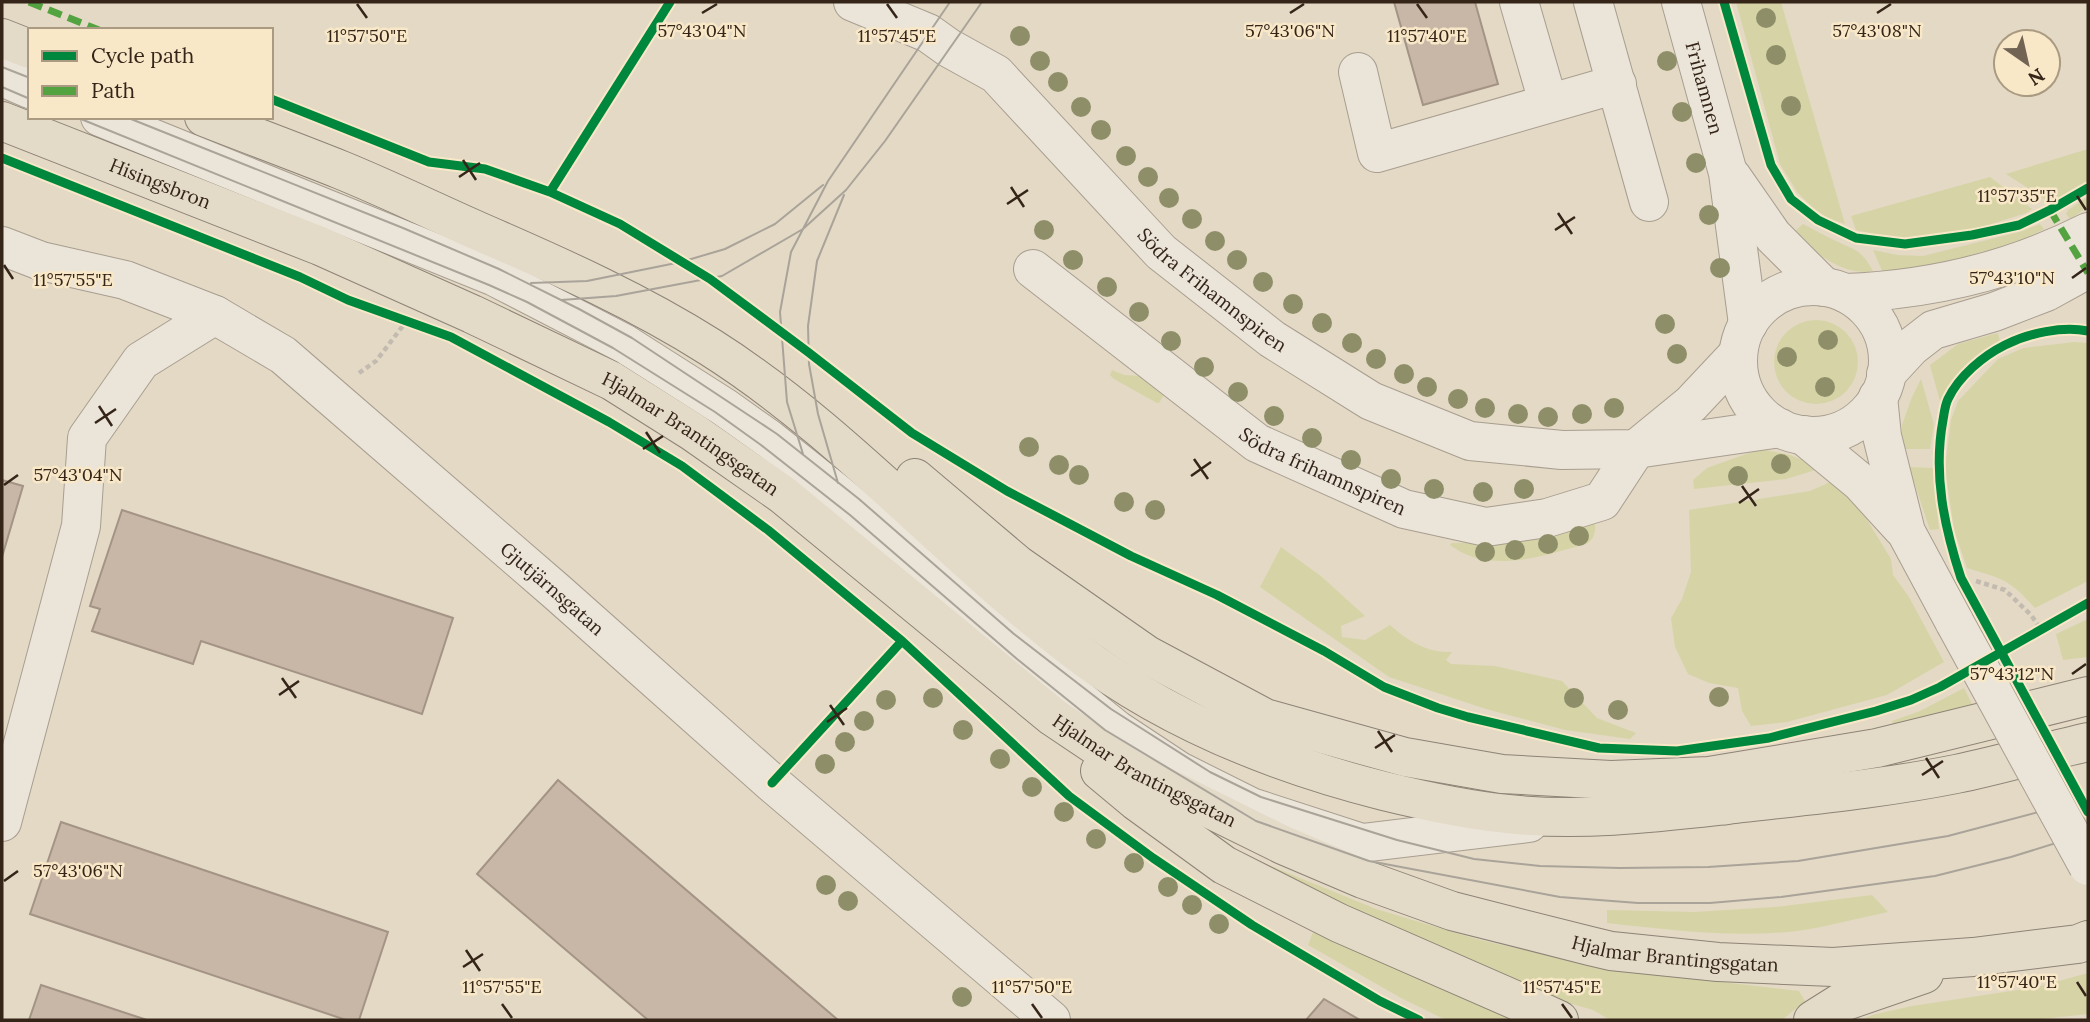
<svg xmlns="http://www.w3.org/2000/svg" width="2090" height="1022" font-family="Lora,serif">
<style>
.green{fill:#d6d4a6}
.building{fill:#c8b6a6;stroke:#a39485;stroke-width:2}
.lines{fill:none;stroke-linecap:round;stroke-linejoin:round}
.minor-casing{stroke:#a89e90;stroke-width:40}
.major-casing{stroke:#8d8376;stroke-width:40}
.path{stroke:#c3bbb0;stroke-width:4.5;stroke-dasharray:5 3.5;stroke-linecap:butt}
.minor{stroke:#ebe4d8;stroke-width:38}
.major{stroke:#e3dac8;stroke-width:38}
.tram{stroke:#a9a399;stroke-width:2}
.minor-bridge-casing{stroke:#a89e90;stroke-width:40;stroke-linecap:butt}
.minor-bridge{stroke:#ebe4d8;stroke-width:38}
.quiet{stroke:#53a340;stroke-width:7;stroke-dasharray:14 7;stroke-linecap:butt}
.cycleway-casing{stroke:#f8e8c8;stroke-width:13}
.cycleway{stroke:#00873e;stroke-width:9}
.tree{fill:#8e8f69}
.ticks{fill:none;stroke:#352519;stroke-width:2.5}
.labels{text-anchor:middle;dominant-baseline:central;stroke-width:5;stroke-linejoin:round;paint-order:stroke}
.street-label{font-size:19px;fill:#352519;stroke:#f8e8c8}
.ticks-label{font-size:18px;text-anchor:middle;fill:#352519;stroke:#f8e8c8;stroke-width:5;stroke-linejoin:round;paint-order:stroke}
</style>
<rect width="100%" height="100%" fill="#e4d9c5"/>
<!-- green -->
<path class="green" d="M1736,2H1781L1845,224L1828,218L1813,208L1797,192L1780,164Z
M2088,149V181L2051,203L2006,174Z
M1990,177L2032,209L2026,213L1973,230L1905,241L1856,230L1851,216Z
M2088,197V207L2070,219L2066,214L2068,210Z
M1803,224C1813,229 1823,235 1834,240C1856,251 1860,248 1873,271C1844,277 1814,252 1793,233Z
M2040,224L2044,229C1994,256 1939,268 1883,273L1873,250L1898,255L1923,256L2019,232Z
M1774 362a42 42 0 1 1 84 0a42 42 0 1 1-84 0Z
M1998,333L2000,342C1974,356 1956,380 1941,405L1930,365L1958,344Z
M2074,342L2088,343V581L2035,608C2009,579 2003,579 1967,568L1954,530L1945,468L1951,420L1958,401L1998,359L2023,348Z
M1112,370L1124,375L1139,376L1164,395L1159,403H1157L1114,379L1110,375Z
M1921,379L1934,424L1930,449H1902V425L1912,397Z
M1760,449L1790,455L1822,468L1786,479L1694,489L1693,480L1707,468Z
M1909,467L1933,468L1939,529L1930,530Z
M1835,480L1861,510L1891,559L1893,575L1909,597L1944,662L1887,695L1787,722L1751,726L1742,711L1738,688L1709,683L1688,674L1675,647L1671,618L1682,599L1691,572L1689,510L1810,491Z
M1594,521C1597,530 1594,540 1586,544C1542,556 1489,575 1450,545L1452,543H1472Z
M1281,547L1322,577L1365,616L1341,626L1342,637L1365,640L1390,625C1408,641 1427,653 1452,652L1446,660L1451,664L1495,666L1562,681L1597,718L1636,733L1630,739L1565,730L1486,709L1389,677L1260,587Z
M2088,619V657L2063,660L2056,634Z
M1964,688L1973,706L1894,729L1892,721L1920,711Z
M1266,864L1376,909L1480,940L1608,969L1799,991L1805,1001L1782,1020H1610L1593,1010L1511,986L1263,866Z
M1872,895L1888,912C1858,918 1827,927 1797,931C1733,938 1670,930 1607,923V910L1694,912L1775,907Z
M1315,927L1519,1020H1446L1401,998L1308,945Z
M2088,973V1014L2033,1020H1861L1872,1015L1912,1006L2037,987Z"/>
<!-- building -->
<path class="building" d="M1394,2H1475L1498,84L1423,105Z
M2,480L23,486L2,557Z
M122,510L453,618L422,714L201,641L193,664L92,631L100,609L90,606Z
M558,780L838,1020H648L477,874Z
M61,822L388,932L359,1020H346L30,914Z
M41,985L147,1020H29Z
M1324,999L1360,1020H1306Z"/>
<g class="lines">
<!-- minor casing -->
<g class="minor-casing">
<g id="minor">
<path id="s1" d="M853,2L928,33L949,48L996,74L1161,252L1272,339L1371,401L1470,441L1562,450L1636,449L1780,428"/>
<path d="M1519,2L1548,102"/>
<path d="M1593,2L1649,202"/>
<path id="s2" d="M1681,2L1728,173L1748,324"/>
<path d="M1358,72L1377,153L1617,84"/>
<path d="M2,77L30,89"/>
<path d="M100,117L495,277L625,344L724,407L769,439L833,490L930,571L1030,660L1117,730L1179,771L1251,807L1362,843L1529,823"/>
<path d="M1732,177L1773,236L1824,287"/>
<path id="s3" d="M2,246L41,261L125,280L215,315L283,355L557,592L772,783L1051,1020"/>
<path id="s4" d="M1033,269L1257,443L1404,509L1486,527L1547,518L1602,501L1636,449L1691,404L1738,354"/>
<circle cx="1813" cy="361" r="75"/>
<path d="M1845,293C1929,290 2013,270 2088,232"/>
<path d="M1886,374L1911,347L1933,330L1994,312L2046,292L2088,269"/>
<path d="M1878,397L1882,436L1906,532L1955,623"/>
<path d="M1803,435L1860,482L1902,528"/>
<path d="M2,822L81,526L87,438L141,361L215,315"/>
</g>
</g>
<!-- major casing -->
<g class="major-casing">
<g id="major">
<path d="M2,38L30,49"/>
<path d="M204,117C250,135 296,152 341,170C390,190 437,213 485,234C561,267 639,302 710,347C843,431 947,553 1072,648C1164,719 1273,763 1384,791C1425,801 1466,810 1508,814C1580,822 1655,813 1727,805C1803,796 1881,789 1956,774C2000,765 2044,752 2088,742"/>
<path id="s5" d="M2,121L320,246L472,314L612,381L693,432L783,495L1053,717L1135,772L1283,845L1363,879L1452,911L1590,946L1611,951L1718,962L1833,967L1973,957L2078,944L2088,940"/>
<path d="M915,478L1018,565L1147,655L1265,718L1405,757L1502,774L1611,780L1709,776L1877,748L2088,696"/>
<path d="M1100,771L1136,801L1224,865L1339,923L1522,1003L1559,1020"/>
<path d="M1813,1020L1840,1003L1924,974"/>
</g>
</g>
<!-- path -->
<path class="path" d="M359,373L376,361L405,323
M1976,581L2005,590L2031,615L2041,629"/>
<!-- minor -->
<use href="#minor" class="minor"/>
<!-- major -->
<use href="#major" class="major"/>
<!-- tram -->
<path class="tram" d="M2,67L30,78
M2,87L30,99
M76,117L489,285L527,302L613,348L715,412L761,445L850,515L1017,659L1105,730L1256,821L1369,861L1560,897L1638,903H1710L1781,897L1935,876L2011,857L2088,833
M126,117L403,228L499,269L579,309L632,338L777,434L859,499L1014,634L1111,709L1210,772L1261,797L1397,840L1474,859L1540,866L1620,868L1708,867L1798,861L1948,836L2088,799
M531,283L587,281L681,262L725,249L775,224L823,185
M561,300L616,296L722,276L803,229L846,190L885,141L982,2
M803,454L787,402L780,312L791,252L828,181L950,2
M838,483L818,414L809,364L808,326L817,261L844,195"/>
<!-- minor-bridge casing -->
<g class="minor-bridge-casing">
<path id="minor-bridge" d="M1955,623L2088,866"/>
</g>
<!-- minor-bridge -->
<use href="#minor-bridge" class="minor-bridge"/>
<!-- quiet -->
<path class="quiet" d="M29,2L99,30
M2050,210L2088,273"/>
<!-- cycleway casing -->
<g class="cycleway-casing">
<path id="cycleway" d="M1724,2L1771,165L1791,199L1818,220L1856,238L1905,244L1972,235L2019,225L2050,210L2088,188
M271,99L429,162L485,169L550,192L620,224L710,279L808,352L912,433L1007,491L1131,556L1217,595L1324,651L1384,687L1438,708L1468,717L1599,748L1677,751L1769,738L1876,711L1911,700L1940,687L2088,603
M2,158L300,277L348,300L451,337L609,422L682,466L768,530L902,641L1069,796L1153,858L1252,925L1380,1001L1419,1020
M550,192L670,2
M2088,331C2062,326 2029,333 2005,345C1983,356 1959,376 1948,399C1945,405 1944,414 1943,420C1933,474 1944,526 1961,578L2088,812
M772,783L902,641"/>
</g>
<!-- cycleway -->
<use href="#cycleway" class="cycleway"/>
</g>
<!-- trees -->
<g class="tree">
<circle cx="1766" cy="18" r="10"/>
<circle cx="1020" cy="36" r="10"/>
<circle cx="1776" cy="55" r="10"/>
<circle cx="1040" cy="61" r="10"/>
<circle cx="1667" cy="61" r="10"/>
<circle cx="1058" cy="82" r="10"/>
<circle cx="1791" cy="106" r="10"/>
<circle cx="1081" cy="107" r="10"/>
<circle cx="1682" cy="112" r="10"/>
<circle cx="1101" cy="130" r="10"/>
<circle cx="1126" cy="156" r="10"/>
<circle cx="1696" cy="163" r="10"/>
<circle cx="1148" cy="177" r="10"/>
<circle cx="1169" cy="198" r="10"/>
<circle cx="1709" cy="215" r="10"/>
<circle cx="1192" cy="219" r="10"/>
<circle cx="1044" cy="230" r="10"/>
<circle cx="1215" cy="241" r="10"/>
<circle cx="1073" cy="260" r="10"/>
<circle cx="1237" cy="260" r="10"/>
<circle cx="1720" cy="268" r="10"/>
<circle cx="1263" cy="282" r="10"/>
<circle cx="1107" cy="287" r="10"/>
<circle cx="1293" cy="304" r="10"/>
<circle cx="1139" cy="312" r="10"/>
<circle cx="1322" cy="323" r="10"/>
<circle cx="1665" cy="324" r="10"/>
<circle cx="1828" cy="340" r="10"/>
<circle cx="1171" cy="341" r="10"/>
<circle cx="1352" cy="343" r="10"/>
<circle cx="1677" cy="354" r="10"/>
<circle cx="1787" cy="357" r="10"/>
<circle cx="1376" cy="359" r="10"/>
<circle cx="1204" cy="367" r="10"/>
<circle cx="1404" cy="374" r="10"/>
<circle cx="1427" cy="387" r="10"/>
<circle cx="1825" cy="387" r="10"/>
<circle cx="1238" cy="392" r="10"/>
<circle cx="1458" cy="399" r="10"/>
<circle cx="1485" cy="408" r="10"/>
<circle cx="1614" cy="408" r="10"/>
<circle cx="1518" cy="414" r="10"/>
<circle cx="1582" cy="414" r="10"/>
<circle cx="1274" cy="416" r="10"/>
<circle cx="1548" cy="417" r="10"/>
<circle cx="1312" cy="438" r="10"/>
<circle cx="1029" cy="447" r="10"/>
<circle cx="1351" cy="460" r="10"/>
<circle cx="1781" cy="464" r="10"/>
<circle cx="1059" cy="465" r="10"/>
<circle cx="1079" cy="475" r="10"/>
<circle cx="1738" cy="476" r="10"/>
<circle cx="1391" cy="479" r="10"/>
<circle cx="1434" cy="489" r="10"/>
<circle cx="1524" cy="489" r="10"/>
<circle cx="1483" cy="492" r="10"/>
<circle cx="1124" cy="502" r="10"/>
<circle cx="1155" cy="510" r="10"/>
<circle cx="1579" cy="536" r="10"/>
<circle cx="1548" cy="544" r="10"/>
<circle cx="1515" cy="550" r="10"/>
<circle cx="1485" cy="552" r="10"/>
<circle cx="1719" cy="697" r="10"/>
<circle cx="933" cy="698" r="10"/>
<circle cx="1574" cy="698" r="10"/>
<circle cx="886" cy="700" r="10"/>
<circle cx="1618" cy="710" r="10"/>
<circle cx="864" cy="721" r="10"/>
<circle cx="963" cy="730" r="10"/>
<circle cx="845" cy="742" r="10"/>
<circle cx="1000" cy="759" r="10"/>
<circle cx="825" cy="764" r="10"/>
<circle cx="1032" cy="787" r="10"/>
<circle cx="1064" cy="812" r="10"/>
<circle cx="1096" cy="839" r="10"/>
<circle cx="1134" cy="863" r="10"/>
<circle cx="826" cy="885" r="10"/>
<circle cx="1168" cy="887" r="10"/>
<circle cx="848" cy="901" r="10"/>
<circle cx="1192" cy="905" r="10"/>
<circle cx="1219" cy="924" r="10"/>
<circle cx="962" cy="997" r="10"/>
</g>
<!-- ticks -->
<path class="ticks" d="M357,4L367,18M887,4L897,18M1417,4L1427,18M702,13L717,4M1290,13L1304,4M1877,13L1891,4M463,160L476,180M459,177L480,163M1011,187L1024,207M2077,196L2086,210M1007,204L1028,190M1558,213L1572,234M1555,230L1575,217M4,265L13,279M2072,278L2086,268M99,406L112,426M95,423L116,409M646,432L660,453M643,449L663,436M1194,459L1208,479M1191,476L1211,462M4,485L18,475M1742,486L1756,506M1739,503L1759,489M2072,674L2086,664M282,678L296,698M279,695L299,681M830,705L844,725M827,722L847,708M1378,731L1392,752M1375,748L1395,735M1926,758L1939,778M1922,775L1943,761M4,881L18,871M466,950L480,971M463,967L483,954M2077,982L2086,996M502,1004L512,1018M1032,1004L1042,1018M1562,1004L1572,1018"/>
<g class="labels">
<!-- street labels -->
<g class="street-label">
<text stroke="none"><textPath href="#s2" startOffset="89">Frihamnen</textPath></text>
<text stroke="none"><textPath href="#s5" startOffset="170">Hisingsbron</textPath></text>
<text stroke="none"><textPath href="#s1" startOffset="467">Södra Frihamnspiren</textPath></text>
<text stroke="none"><textPath href="#s5" startOffset="758">Hjalmar Brantingsgatan</textPath></text>
<text stroke="none"><textPath href="#s4" startOffset="355">Södra frihamnspiren</textPath></text>
<text stroke="none"><textPath href="#s3" startOffset="660">Gjutjärnsgatan</textPath></text>
<text stroke="none"><textPath href="#s5" startOffset="1325">Hjalmar Brantingsgatan</textPath></text>
<text stroke="none"><textPath href="#s5" startOffset="1892">Hjalmar Brantingsgatan</textPath></text>
</g>
</g>
<g class="ticks-label">
<text x="702" y="37">57°43'04"N</text>
<text x="1290" y="37">57°43'06"N</text>
<text x="1877" y="37">57°43'08"N</text>
<text x="367" y="42">11°57'50"E</text>
<text x="897" y="42">11°57'45"E</text>
<text x="1427" y="42">11°57'40"E</text>
<text x="2017" y="202">11°57'35"E</text>
<text x="2012" y="284">57°43'10"N</text>
<text x="73" y="286">11°57'55"E</text>
<text x="78" y="481">57°43'04"N</text>
<text x="2012" y="680">57°43'12"N</text>
<text x="78" y="877">57°43'06"N</text>
<text x="2017" y="988">11°57'40"E</text>
<text x="502" y="993">11°57'55"E</text>
<text x="1032" y="993">11°57'50"E</text>
<text x="1562" y="993">11°57'45"E</text>
</g>
<!-- border -->
<rect width="2090" height="1022" fill="none" stroke="#352519" stroke-width="7"/>
<!-- legend -->
<rect x="28" y="28" width="245" height="91" fill="#f8e8c8" stroke="#aa9a82" stroke-width="2"/>
<rect x="42" y="51" width="35" height="10" fill="#00873e" stroke="#aa9a82" stroke-width="2"/>
<text x="91" y="63" font-size="21" fill="#352519">Cycle path</text>
<rect x="42" y="86" width="35" height="10" fill="#53a340" stroke="#aa9a82" stroke-width="2"/>
<text x="91" y="98" font-size="21" fill="#352519">Path</text>
<!-- north arrow -->
<g transform="translate(2027 63) rotate(146)"><circle r="33" fill="#f8e8c8" stroke="#aa9a82" stroke-width="2"/>
<path d="M0-5L12 26L0 18L-12 26Z" fill="#726455"/>
<text y="-10" font-size="19" font-weight="bold" text-anchor="middle" fill="#352519">N</text>
</g>
</svg>
